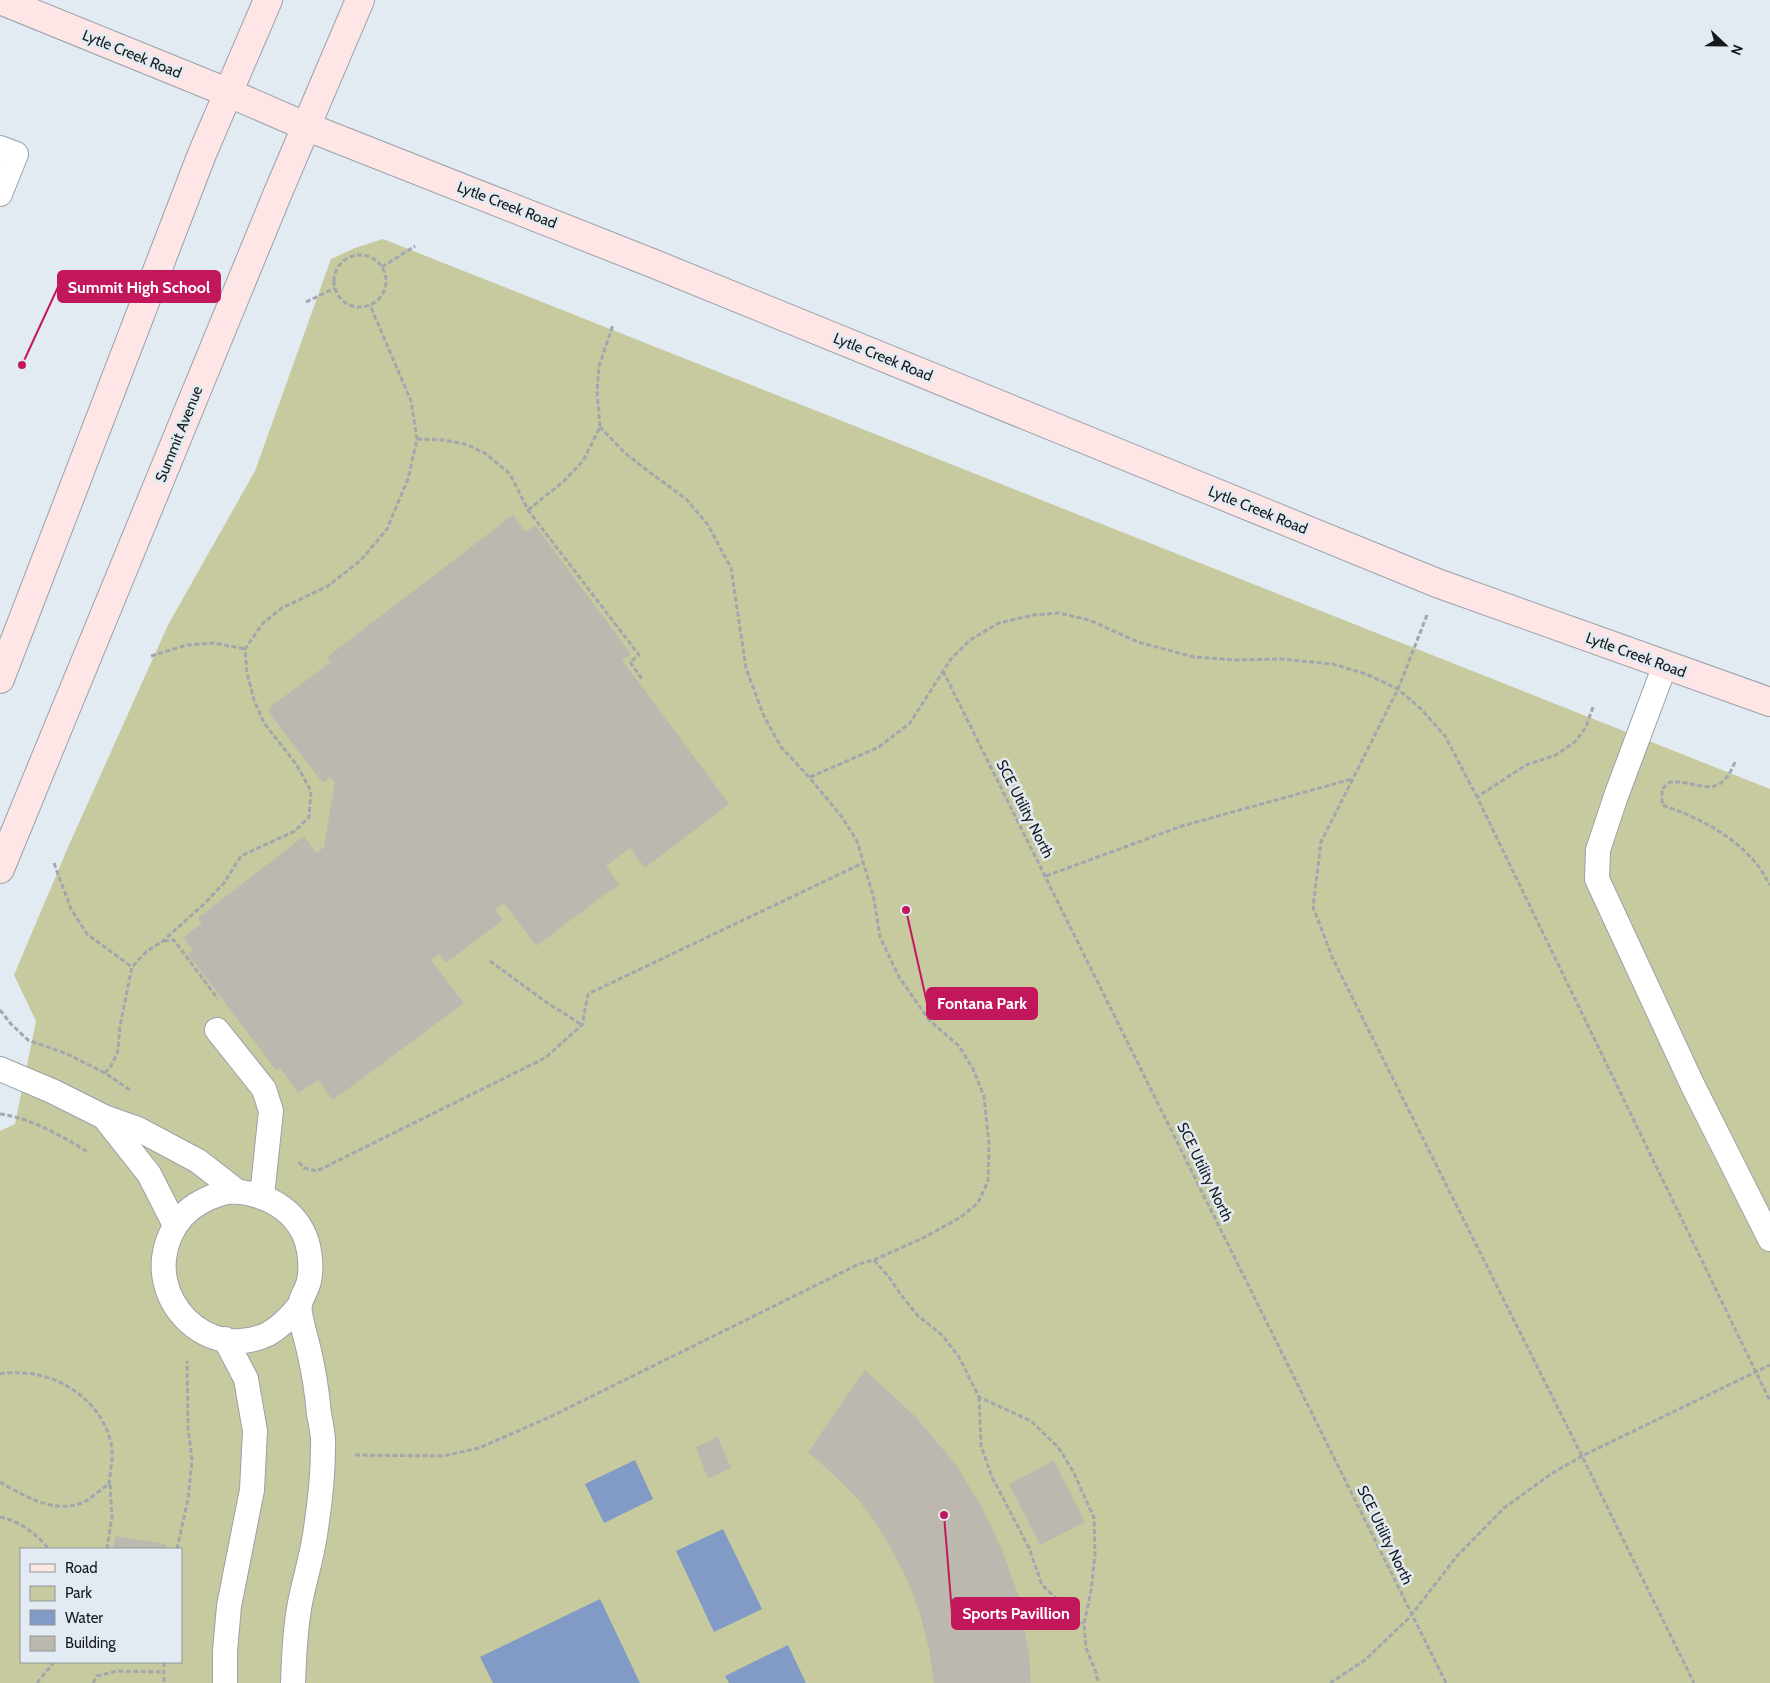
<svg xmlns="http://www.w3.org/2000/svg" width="1770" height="1683" font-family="Cabin,sans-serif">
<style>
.green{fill:#c7ca9f;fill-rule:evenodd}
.water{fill:#819bc6}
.building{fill:#bdb8af}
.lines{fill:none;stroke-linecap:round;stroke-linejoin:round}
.lane-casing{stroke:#9aa1a9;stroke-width:26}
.secondary-casing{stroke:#9aa1a9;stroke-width:30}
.path{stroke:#a1a7ad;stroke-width:3;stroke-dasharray:5 2.5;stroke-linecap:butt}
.lane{stroke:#fff;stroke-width:24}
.secondary{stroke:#fee6e6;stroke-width:28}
.labels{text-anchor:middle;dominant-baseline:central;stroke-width:5;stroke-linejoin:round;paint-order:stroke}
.street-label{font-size:15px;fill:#16191c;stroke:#e2eaf2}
.leader{fill:none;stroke:#c2185b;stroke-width:2}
.callout-dot{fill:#c2185b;stroke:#e2eaf2;stroke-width:2}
.callout{fill:#c2185b;stroke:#c2185b;stroke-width:2}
.callout-label{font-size:16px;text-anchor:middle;font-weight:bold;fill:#fff}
</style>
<rect width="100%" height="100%" fill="#e2eaf2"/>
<!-- green -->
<path class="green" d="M383,239L1770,789V1683H0V1131L15,1124L36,1021L14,975L69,845L168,625L255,471L331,259L355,248ZM21,1549H181V1662H21Z"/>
<!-- water -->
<path class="water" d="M635,1460L653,1499L604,1523L585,1484Z
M723,1529L762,1609L714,1632L676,1551Z
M600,1599L640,1683H493L480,1657Z
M788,1645L806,1683H729L725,1676Z"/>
<!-- building -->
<path class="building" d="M513,515L526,532L535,525L631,654L622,660L729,804L645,868L630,848L606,866L619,884L536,946L504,903L495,909L503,920L446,963L439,954L431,960L464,1003L333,1100L318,1080L298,1093L280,1068L276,1070L188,954L193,950L183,938L202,923L198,918L304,836L316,853L324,847L335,782L330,777L323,783L269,713L270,707L331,662L327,657Z
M865,1370L915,1416L956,1465L981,1506L1001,1547L1018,1594L1029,1653L1031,1683H934L929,1649L921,1618L910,1586L895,1556L877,1525L858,1499L834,1475L808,1452Z
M718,1437L731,1468L708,1479L696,1447Z
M1054,1461L1085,1522L1040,1545L1009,1484Z
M115,1536L166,1544V1549H113Z"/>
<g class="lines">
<!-- lane casing -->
<g class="lane-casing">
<path id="lane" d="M0,148L16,154L0,194
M1665,665L1616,796L1598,850L1597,879L1692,1084L1770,1239
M217,1030L264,1089L271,1111L262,1196
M0,1069L52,1091L104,1117L138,1129L198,1161L238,1192
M104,1117L149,1174L175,1225
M225,1339L246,1379L255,1431L252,1490L229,1606L225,1651V1683
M293,1683C294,1656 295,1629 300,1603C305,1578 313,1553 316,1528C320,1502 323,1474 323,1447C324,1436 321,1425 319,1414C317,1392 314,1372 309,1351C307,1341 298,1313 300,1305C301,1297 307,1290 309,1281C312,1266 310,1246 303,1232C290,1207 267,1196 241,1192C227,1190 212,1196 201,1202C186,1210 176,1222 170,1236C143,1298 207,1363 268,1334C281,1327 290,1317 299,1306"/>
</g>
<!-- secondary casing -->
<g class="secondary-casing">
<path id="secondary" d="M0,0L229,93L305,126L652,263L1437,583L1770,702
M0,679L202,154L268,0
M0,869L277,195L360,0"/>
</g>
<!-- path -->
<path class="path" d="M334 281a26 26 0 1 1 52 0a26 26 0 1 1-52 0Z
M382,267L415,246
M306,302L335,288
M417,439L444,440L465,444L485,453L510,474L528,510L639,655L630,662L642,679
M528,510L564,481L583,461L600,427L597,392L599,366L613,325
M1427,615L1398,689L1321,842L1313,907L1333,959L1582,1456L1694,1683
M151,656L187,645L214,643L245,649
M943,671L1446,1683
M1593,707L1586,727L1576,741L1556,755L1526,765L1477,797L1770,1401
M1735,762C1718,803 1700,780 1670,782L1662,789V805C1697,817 1730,833 1755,862C1761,868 1765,877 1770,885
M810,777L879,747L910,723L951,659L970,640L999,623L1033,615L1059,613L1089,620L1138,642L1194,657L1236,660L1282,659L1333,664L1366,674L1398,689L1421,709L1445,736L1477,797
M54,863L71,909L87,934L132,967
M1046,876L1182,826L1352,779
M164,941L174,940L218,999
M490,961L546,1002L582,1025
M0,1010L11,1024L28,1040L67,1054L105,1073L130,1090
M105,1073L111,1066L118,1051L120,1026L132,967L147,951L163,941L204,904L224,883L241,856L295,831L309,817L311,791L296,764L264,723L254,700L247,673L245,649L263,623L282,608L328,586L361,560L387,529L408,479L417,439L411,401L370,305
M0,1114C31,1118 62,1136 88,1152
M299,1162L304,1168L317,1171L545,1058L582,1025L588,994L863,863
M874,1260L889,1277L901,1295L918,1316L942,1335L959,1357L979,1397L1031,1421L1058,1447L1073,1471L1094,1518L1095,1555L1091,1591L1084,1624L1086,1648L1096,1672L1098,1683
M0,1374C7,1372 15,1373 23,1373C65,1375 106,1406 112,1449C113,1460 110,1473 109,1484C101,1489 93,1497 84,1502C56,1515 24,1496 0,1482
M979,1397L981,1446L992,1477L1029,1548L1042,1585L1083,1624
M355,1455L443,1456L479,1448L552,1416L859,1264L874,1260L925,1237L961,1217L978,1203L988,1181L989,1144L984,1096L973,1069L959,1046L929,1020L899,977L880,937L874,899L857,841L842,817L809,777L781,747L763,714L746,668L731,568L708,525L686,499L648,471L625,453L600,427
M0,1517C19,1521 37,1534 49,1549
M107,1549L112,1516L110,1484
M177,1549L188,1499L192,1460L188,1427L187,1361
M164,1662V1683
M37,1683L54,1662
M93,1683L97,1676L117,1671L163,1672
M1330,1683L1365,1660L1409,1618L1457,1556L1504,1508L1551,1474L1582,1456L1770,1365"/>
<!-- lane -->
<use href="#lane" class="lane"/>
<!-- secondary -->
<use href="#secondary" class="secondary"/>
</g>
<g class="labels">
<!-- street labels -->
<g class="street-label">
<text transform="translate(132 54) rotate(22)">Lytle Creek Road</text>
<text transform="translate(507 205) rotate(21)">Lytle Creek Road</text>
<text transform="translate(883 357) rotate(22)">Lytle Creek Road</text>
<text transform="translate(179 434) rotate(-68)">Summit Avenue</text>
<text transform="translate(1258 510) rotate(22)">Lytle Creek Road</text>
<text transform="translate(1636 655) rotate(20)">Lytle Creek Road</text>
<text transform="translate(1025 809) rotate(63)">SCE Utility North</text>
<text transform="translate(1205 1172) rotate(64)">SCE Utility North</text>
<text transform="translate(1385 1535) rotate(64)">SCE Utility North</text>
</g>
</g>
<!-- callouts -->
<path class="leader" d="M22 365L58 287M906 910L927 1003M944 1515L952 1613"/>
<g class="callout-dot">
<circle cx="22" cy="365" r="5"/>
<circle cx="906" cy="910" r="5"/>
<circle cx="944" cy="1515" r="5"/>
</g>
<g class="callout">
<rect x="58" y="271" width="162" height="31" rx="5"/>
<rect x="927" y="988" width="110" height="31" rx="5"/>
<rect x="952" y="1598" width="127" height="31" rx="5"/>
</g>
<g class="callout-label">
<text x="139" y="293">Summit High School</text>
<text x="982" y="1009">Fontana Park</text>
<text x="1016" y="1619">Sports Pavillion</text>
</g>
<!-- legend -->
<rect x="20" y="1548" width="162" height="115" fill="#e2eaf2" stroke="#90969c"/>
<rect x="30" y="1564" width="25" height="8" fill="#fee6e6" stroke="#90969c"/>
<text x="65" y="1573" font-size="15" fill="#16191c">Road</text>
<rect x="30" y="1586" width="25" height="15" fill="#c7ca9f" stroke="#90969c"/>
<text x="65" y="1598" font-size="15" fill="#16191c">Park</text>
<rect x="30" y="1610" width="25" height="15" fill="#819bc6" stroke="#90969c"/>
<text x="65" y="1623" font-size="15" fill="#16191c">Water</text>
<rect x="30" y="1636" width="25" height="15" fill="#bdb8af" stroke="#90969c"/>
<text x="65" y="1648" font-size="15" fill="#16191c">Building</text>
<!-- north arrow -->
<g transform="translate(1725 45) rotate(112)" stroke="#e2eaf2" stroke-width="4" paint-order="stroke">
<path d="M0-4L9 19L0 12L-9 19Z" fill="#16191c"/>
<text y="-8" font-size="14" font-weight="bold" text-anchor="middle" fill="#16191c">N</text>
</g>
</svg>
